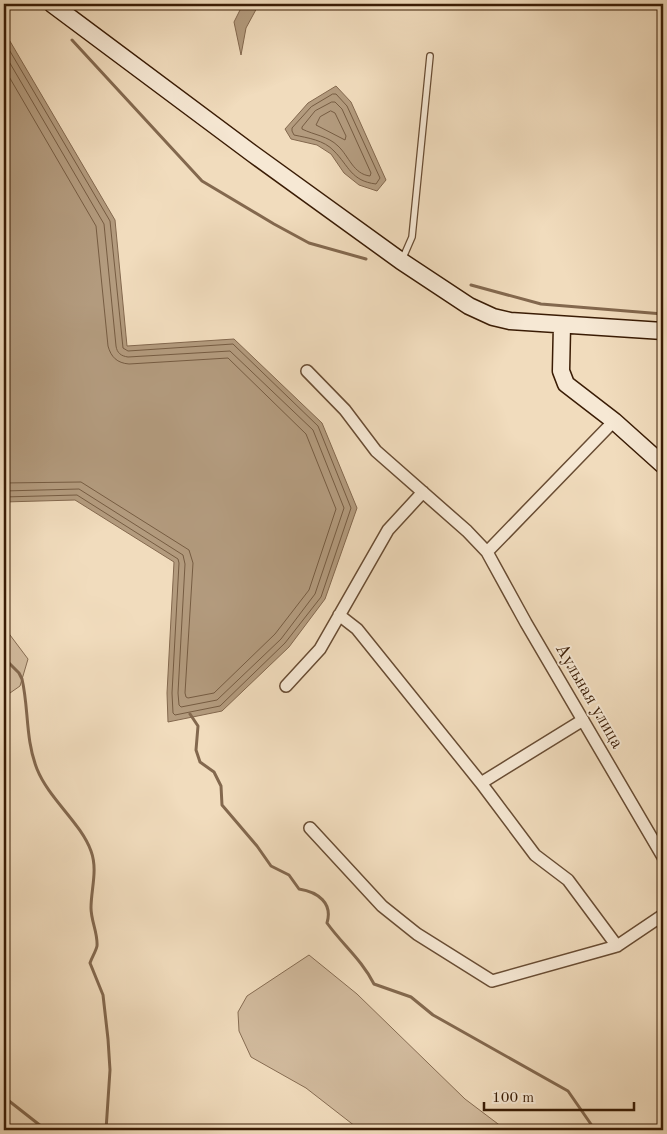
<svg xmlns="http://www.w3.org/2000/svg" width="667" height="1134" font-family="'Old Standard TT',serif">
<style>
.green{fill:#d2bb9e;stroke:#866c52}
.water{fill:#b39b7e;stroke:#83684e}
.lines{fill:none;stroke-linecap:round;stroke-linejoin:round}
.shore{stroke:#765c42;stroke-width:1}
.stream{stroke:#83684e;stroke-width:3}
.lane-casing{stroke:#684c33;stroke-width:8}
.street-casing{stroke:#684c33;stroke-width:14}
.secondary-casing{stroke:#3a1c05;stroke-width:19}
.lane{stroke:#f6e8d4;stroke-width:5.5}
.street{stroke:#f6e8d4;stroke-width:11}
.secondary{stroke:#f6e8d4;stroke-width:16}
.labels{text-anchor:middle;dominant-baseline:central;stroke-width:4;stroke-linejoin:round;paint-order:stroke}
.street-label{font-size:18px;fill:#3a1c05;stroke:#f6e8d4}
</style>
<rect width="100%" height="100%" fill="#f1dcbd"/>
<filter id="stains"><feTurbulence type="fractalNoise" baseFrequency=".004" numOctaves="4"/><feColorMatrix values="0 0 0 0 .2 0 0 0 0 .09 0 0 0 0 .02 0 0 0 .5 -.17"/></filter>
<radialGradient id="worn" r=".72"><stop offset=".6" stop-color="#630" stop-opacity="0"/><stop offset="1" stop-color="#630" stop-opacity=".3"/></radialGradient>
<!-- green -->
<path class="green" d="M4,627L28,659L20,686L10,693L4,688Z
M309,955L357,994L465,1099L506,1130H360L306,1088L251,1057L239,1031L238,1012L247,996Z"/>
<!-- water -->
<path class="water" d="M243,4H259L246,28L241,55L234,22Z
M4,31L115,220L127,346L234,339L322,423L357,508L325,599L289,647L222,711L168,722L167,693L174,562L75,500L4,502Z
M336,86L351,102L386,180L377,191L359,185L344,173L331,154L317,145L291,139L285,129L308,103Z"/>
<g class="lines">
<!-- shore -->
<path class="shore" d="M4,41L110,221L123,348L128,351L233,344L318,426L351,508L321,597L285,643L220,706L175,715L173,713L172,693L179,563L178,559L77,495L4,497
M4,53L104,224L116,346C117,353 121,356 128,357L230,351L313,430L344,508L315,594L281,639L217,700L181,707L179,705L178,693L185,564L183,555L79,489L4,491
M4,68L96,226L108,346C111,357 117,363 129,364L228,358L306,434L336,509L309,590L275,634L214,693L188,698L186,697L185,693L193,563L189,550L81,482L4,483
M333,94H336L347,106L380,178L376,184C351,181 349,166 334,151C324,140 308,138 294,135L292,131V128L311,107Z
M332,102H335L342,109L371,173L370,176C353,174 349,156 338,146C328,136 314,135 302,129V127L315,111Z
M331,111L335,113L346,136L345,140L316,125L320,117Z"/>
<!-- stream -->
<path class="stream" d="M72,40L202,181L274,224L309,243L366,259
M471,285L541,304L663,314
M4,658L19,673L22,679C29,709 25,738 37,769C49,799 81,823 91,851C98,870 91,889 91,908C91,921 98,933 97,946C96,951 92,957 90,963L103,995L108,1039L110,1070L106,1130
M190,714L198,726L196,750L200,762L214,772L221,786L222,805L257,846L271,866L289,875L299,889C318,892 333,903 327,923C342,944 362,960 374,984L411,997L433,1015L568,1091L595,1130
M4,1097L46,1130"/>
<!-- lane casing -->
<g class="lane-casing">
<path id="lane" d="M402,260L412,237L430,56"/>
</g>
<!-- street casing -->
<g class="street-casing">
<path id="street" d="M307,371L345,410L376,451L467,531L487,552L614,421
M487,552L526,623L663,857
M339,615L357,629L481,783L535,855L568,880L617,946L663,915
M286,686L320,649L388,530L423,492
M481,783L583,720
M310,828L382,906L417,934L492,981L617,946"/>
</g>
<!-- secondary casing -->
<g class="secondary-casing">
<path id="secondary" d="M52,4L253,154L401,261L469,306L493,317L510,321L663,331
M562,325L561,371L566,384L614,421L663,465"/>
</g>
<!-- lane -->
<use href="#lane" class="lane"/>
<!-- street -->
<use href="#street" class="street"/>
<!-- secondary -->
<use href="#secondary" class="secondary"/>
</g>
<g class="labels">
<!-- street labels -->
<g class="street-label">
<text transform="translate(589 696) rotate(60)">Аульная улица</text>
</g>
</g>
<!-- margin -->
<rect width="667" height="1134" fill="none" stroke="#f1dcbd" stroke-width="20"/>
<rect x="5" y="5" width="657" height="1124" fill="none" stroke="#3a1c05" stroke-width="2.5"/>
<rect x="10" y="10" width="647" height="1114" fill="none" stroke="#3a1c05"/>
<!-- scale -->
<path d="M484 1102v8h150v-8" fill="none" stroke="#3a1c05" stroke-width="2.5"/>
<text x="492" y="1102" font-size="15" fill="#3a1c05" stroke="#f6e8d4" stroke-width="4" paint-order="stroke">100 m</text>
<rect width="100%" height="100%" filter="url(#stains)"/>
<rect width="100%" height="100%" fill="url(#worn)"/>
</svg>
